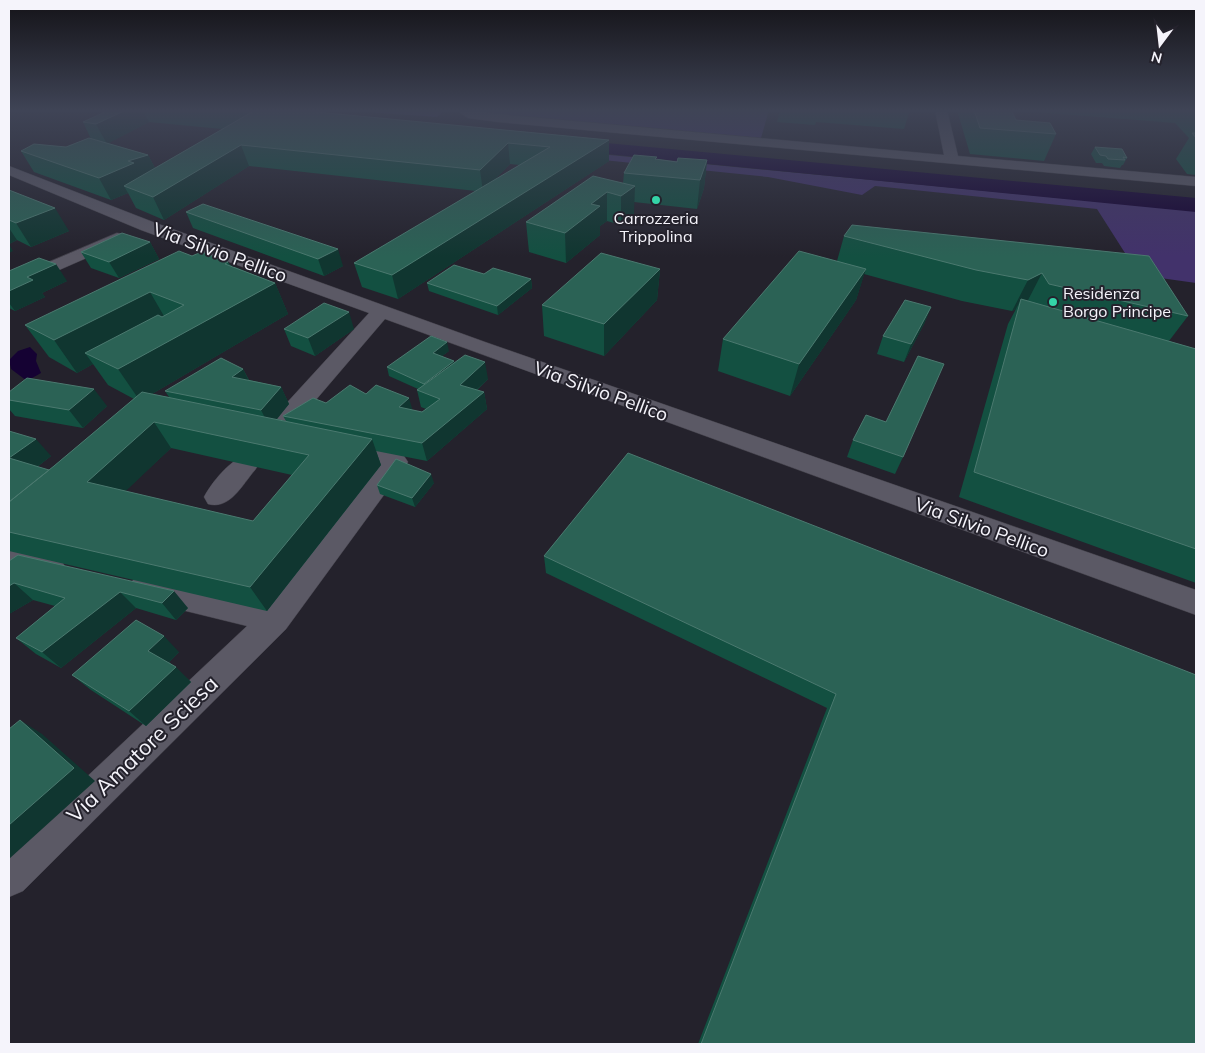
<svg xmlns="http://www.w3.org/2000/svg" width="1205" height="1053" font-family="Mulish,sans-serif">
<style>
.green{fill:#42326b}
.water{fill:#150233}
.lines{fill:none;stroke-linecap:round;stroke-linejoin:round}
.canal{fill:#150233;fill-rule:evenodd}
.minor-casing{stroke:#403e47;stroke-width:1}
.minor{fill:#5b5965;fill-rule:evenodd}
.wall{fill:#135041;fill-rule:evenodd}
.shaded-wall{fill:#103630}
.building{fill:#2b6255;stroke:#4b796f;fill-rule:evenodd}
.poi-dot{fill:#34d4a8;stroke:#24222c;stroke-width:2}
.labels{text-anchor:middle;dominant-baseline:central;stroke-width:4;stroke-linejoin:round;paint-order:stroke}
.far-poi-label{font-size:16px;fill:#f5f4fb;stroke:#24222c}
.street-label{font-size:19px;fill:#f5f4fb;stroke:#24222c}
.near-street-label{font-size:22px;fill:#f5f4fb;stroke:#24222c}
</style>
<rect width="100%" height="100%" fill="#24222c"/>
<!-- green -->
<path class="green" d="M92,110H141L1196,211V283L1139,275L1097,209L875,186L862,195L768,177L118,110Z
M339,110H445L437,117Z
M490,110H769L761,138L486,113Z"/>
<!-- water -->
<path class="water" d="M30,347L37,354L36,361L41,373L27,381L11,369L9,360L18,351Z"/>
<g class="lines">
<!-- canal -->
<path class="canal" d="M553,138L1196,198V212L546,148L543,144L546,140Z"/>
<!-- minor casing -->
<g class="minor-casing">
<path id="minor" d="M456,110H471L498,114L944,155L935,110H947L958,156L1196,177V186L498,122L468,118Z
M9,166L153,222L485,342L1196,590V615L385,319L279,443L270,445L261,443L258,437L261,431L369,313L141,230L9,175Z
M117,233L123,234L126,238L123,242L9,292V279Z
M343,442L404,456L408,462L286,629L23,891L9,897V850L247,626L133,598L129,589L133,580L144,577L268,605L378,467L334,456L331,450L334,444Z
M246,455L255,458L259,464L255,470C242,485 230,510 208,504L204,497C212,482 230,460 246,455Z
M9,545L61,559L65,567L61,575L51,579L9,567Z"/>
</g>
<!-- minor -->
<use href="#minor" class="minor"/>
</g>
<!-- wall -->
<path class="wall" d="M109,110H296L609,140V161L398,299L362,287L354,263L476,191L249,166L164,220L136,208L128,193L111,200L34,172L21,151L66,147L91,139L83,122ZM149,122L222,129L155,168L148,155L108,143ZM510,164L520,165L494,180Z
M475,110H490L487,112L475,111Z
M780,110H910L904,129L816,122L815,125L777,122Z
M957,110H1196V175L1187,174L1176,159L1189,138L1175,123L1011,110L1016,120L1056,134L1044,161L970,154Z
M1095,147L1127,158L1123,165H1122L1120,168L1104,166L1102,163H1096L1091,154Z
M707,160L704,188L697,209L634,202V214L621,225L607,221L600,226V235L566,263L529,252L526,222L623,183L624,173L677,162Z
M9,190L69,231L31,247L17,240L9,244Z
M186,212L343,266L324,276L193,228Z
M844,236L1149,256L1188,316L1169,341L1196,349V583L959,497L1008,324L1016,309L1012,311L962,301L864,274L856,300L790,396L718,371L723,339L837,261Z
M150,242L159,259L119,278L91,268L81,252Z
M192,256L228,262L230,265L275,283L288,314L152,394L169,397L165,391L243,369L249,380L281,387L289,404L276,419L286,421L283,416L326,403L366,394L412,410L422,412L426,409L421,407L417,390L418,389L389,376L387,367L449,351L442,356L488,379L477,390L484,392L487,409L427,461L376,451L381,465L267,611L9,551V431L51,456L37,467L49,470L134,399L108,385L93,364L77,373L49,357L25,325ZM171,448L292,475L253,521L125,491Z
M660,269L657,300L604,356L544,336L542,305Z
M9,271L67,281L42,293L45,297L15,311L9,308Z
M484,274L531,279L532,288L498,315L429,291L427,283Z
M931,307L924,324L904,362L877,354L883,336Z
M284,329H354L315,356L291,346Z
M9,392L107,406L83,428L15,416L9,409Z
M853,440L903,457L895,474L847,457Z
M628,453L1196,1044H698L827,708L546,573L544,556Z
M434,483L415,507L380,494L377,485Z
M9,561L188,608L176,620L136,608L61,668L36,654L16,638L55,606L33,600L9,614Z
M179,652L169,662L191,682L146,726L91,690L72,675Z"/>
<!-- shaded-wall -->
<path class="shaded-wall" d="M126,110H143L149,122L107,144L96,124Z
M609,140V161L398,299L392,275Z
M508,143L510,164L483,192L480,170Z
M241,145L249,166L164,220L153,197Z
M148,155L159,176L124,186L128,193L111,200L99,178L128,161Z
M707,160L704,188L697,209L700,180Z
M635,186L634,214L621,225V196Z
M607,192V221L600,226V235L566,263L565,233L591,204Z
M55,208L69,231L31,247L16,223Z
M9,228L17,240L9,244Z
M150,242L159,259L119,278L109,262Z
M9,244L13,251L9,253Z
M338,249L343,266L324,276L318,259Z
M56,264L67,281L42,293L45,297L15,311L9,303V291L27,277Z
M660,269L657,300L604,356V324Z
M866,269L856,300L790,396L799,364Z
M1042,273L1026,304L1021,299L1016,309L1012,311L1028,280Z
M531,279L532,288L498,315L497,306Z
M275,283L288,314L140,401L118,369Z
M150,292L168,323L85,353L93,364L77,373L54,340Z
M931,307L924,324L904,362L911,344Z
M349,312L354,329L315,356L308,338Z
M447,342L449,351L435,361L433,353Z
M454,361L456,370L424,384Z
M485,362L488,379L463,402L460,385Z
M243,369L252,387L232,377Z
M281,387L289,404L270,428L261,410Z
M94,389L107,406L83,428L69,410Z
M484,392L487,409L427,461L422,443Z
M409,398L414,415L399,407Z
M154,422L171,448L108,508L87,482Z
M36,439L51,456L25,476L9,458Z
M372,439L381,465L267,611L250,587Z
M431,474L434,483L415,507L412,498Z
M14,583L33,600L9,614V586Z
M174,591L188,608L176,620L162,603Z
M120,592L136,608L61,668L42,652Z
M164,636L179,652L164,667L148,651Z
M176,667L191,682L146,726L129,711Z
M20,720L42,734L95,781L9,859V825Z"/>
<!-- building -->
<path class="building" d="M109,110H126L96,124L83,122Z
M221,110H296L609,140L392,275L354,263L550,147L508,143L480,170L241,145L153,197L124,186L252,112Z
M974,110H1011L1016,120L1050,123L1056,134L980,128Z
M1192,133H1196V138Z
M89,138L148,155L128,161L134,163L99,178L21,151L34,144L66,147Z
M1095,147L1122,149L1127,158L1123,157L1125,160L1108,159L1106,156L1100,155Z
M634,155L657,157L655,159L677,162L678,158L707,160L700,180L624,173Z
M593,176L635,186L621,196L607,192L591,204L600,206L565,233L526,222Z
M9,190L55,208L16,223L9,220Z
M203,204L338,249L318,259L186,212Z
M852,225L1149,256L1188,316L1049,284L1042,273L1028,280L976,270L844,236Z
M122,233L150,242L109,262L81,252Z
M179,251L192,256L201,252L228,262L225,264L275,283L118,369L85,353L158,315L162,317L184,305L150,292L54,340L25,325Z
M799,251L866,269L799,364L723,339Z
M601,253L660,269L604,324L542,305Z
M39,258L56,264L27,277L33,280L9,291V271Z
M454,265L484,274L493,268L531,279L497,306L427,283Z
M1021,299L1196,349V549L974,472Z
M905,300L931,307L911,344L883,336Z
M324,303L349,312L308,338L284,329Z
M431,336L447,342L433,353L454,361L424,384L387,367Z
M465,355L485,362L460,385L484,392L422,443L283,416L313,398L326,403L350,385L366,394L376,385L409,398L399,407L422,412L440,399L417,390Z
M918,356L944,364L903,457L853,440L866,415L886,422Z
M221,358L243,369L232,377L281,387L261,410L165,391Z
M27,378L94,389L69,410L9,400V392Z
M142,392L372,439L250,587L9,532V502L54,466ZM154,422L309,455L253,521L87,482Z
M9,431L36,439L9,458L49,470L9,502Z
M628,453L1196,675V1044H701L836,694L544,556Z
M396,459L431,474L412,498L377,485Z
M18,555L174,591L162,603L120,592L42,652L16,638L65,598L14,583L9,586V561Z
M136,620L164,636L148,651L176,667L129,711L72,675Z
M20,720L74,768L9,825V729Z"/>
<!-- sky -->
<linearGradient id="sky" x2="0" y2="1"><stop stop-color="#141318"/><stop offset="0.43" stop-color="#3f4456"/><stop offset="1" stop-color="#3f4456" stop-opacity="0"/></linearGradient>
<rect width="1205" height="257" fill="url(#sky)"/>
<!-- markers -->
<g class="poi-dot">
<circle cx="656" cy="200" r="5"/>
<circle cx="1053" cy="302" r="5"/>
</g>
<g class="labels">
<!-- far-poi labels -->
<g class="far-poi-label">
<text x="656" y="218">Carrozzeria<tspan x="656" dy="18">Trippolina</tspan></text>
<text x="1063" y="293" text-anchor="start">Residenza<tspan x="1063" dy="18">Borgo Principe</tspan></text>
</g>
<!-- street labels -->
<g class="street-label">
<text transform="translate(220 252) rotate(20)">Via Silvio Pellico</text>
<text transform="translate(601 391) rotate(20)">Via Silvio Pellico</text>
<text transform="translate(982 527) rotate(20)">Via Silvio Pellico</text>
</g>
<!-- near-street labels -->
<g class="near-street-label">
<text transform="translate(142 749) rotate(-44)">Via Amatore Sciesa</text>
</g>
</g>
<!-- border -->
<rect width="1205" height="1053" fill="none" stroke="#f5f4fb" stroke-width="20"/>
<!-- north arrow -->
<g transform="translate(1160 45) rotate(195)" stroke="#24222c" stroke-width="4" paint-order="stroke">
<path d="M0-4L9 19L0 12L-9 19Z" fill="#f5f4fb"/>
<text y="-8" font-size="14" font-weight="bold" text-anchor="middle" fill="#f5f4fb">N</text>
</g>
</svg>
